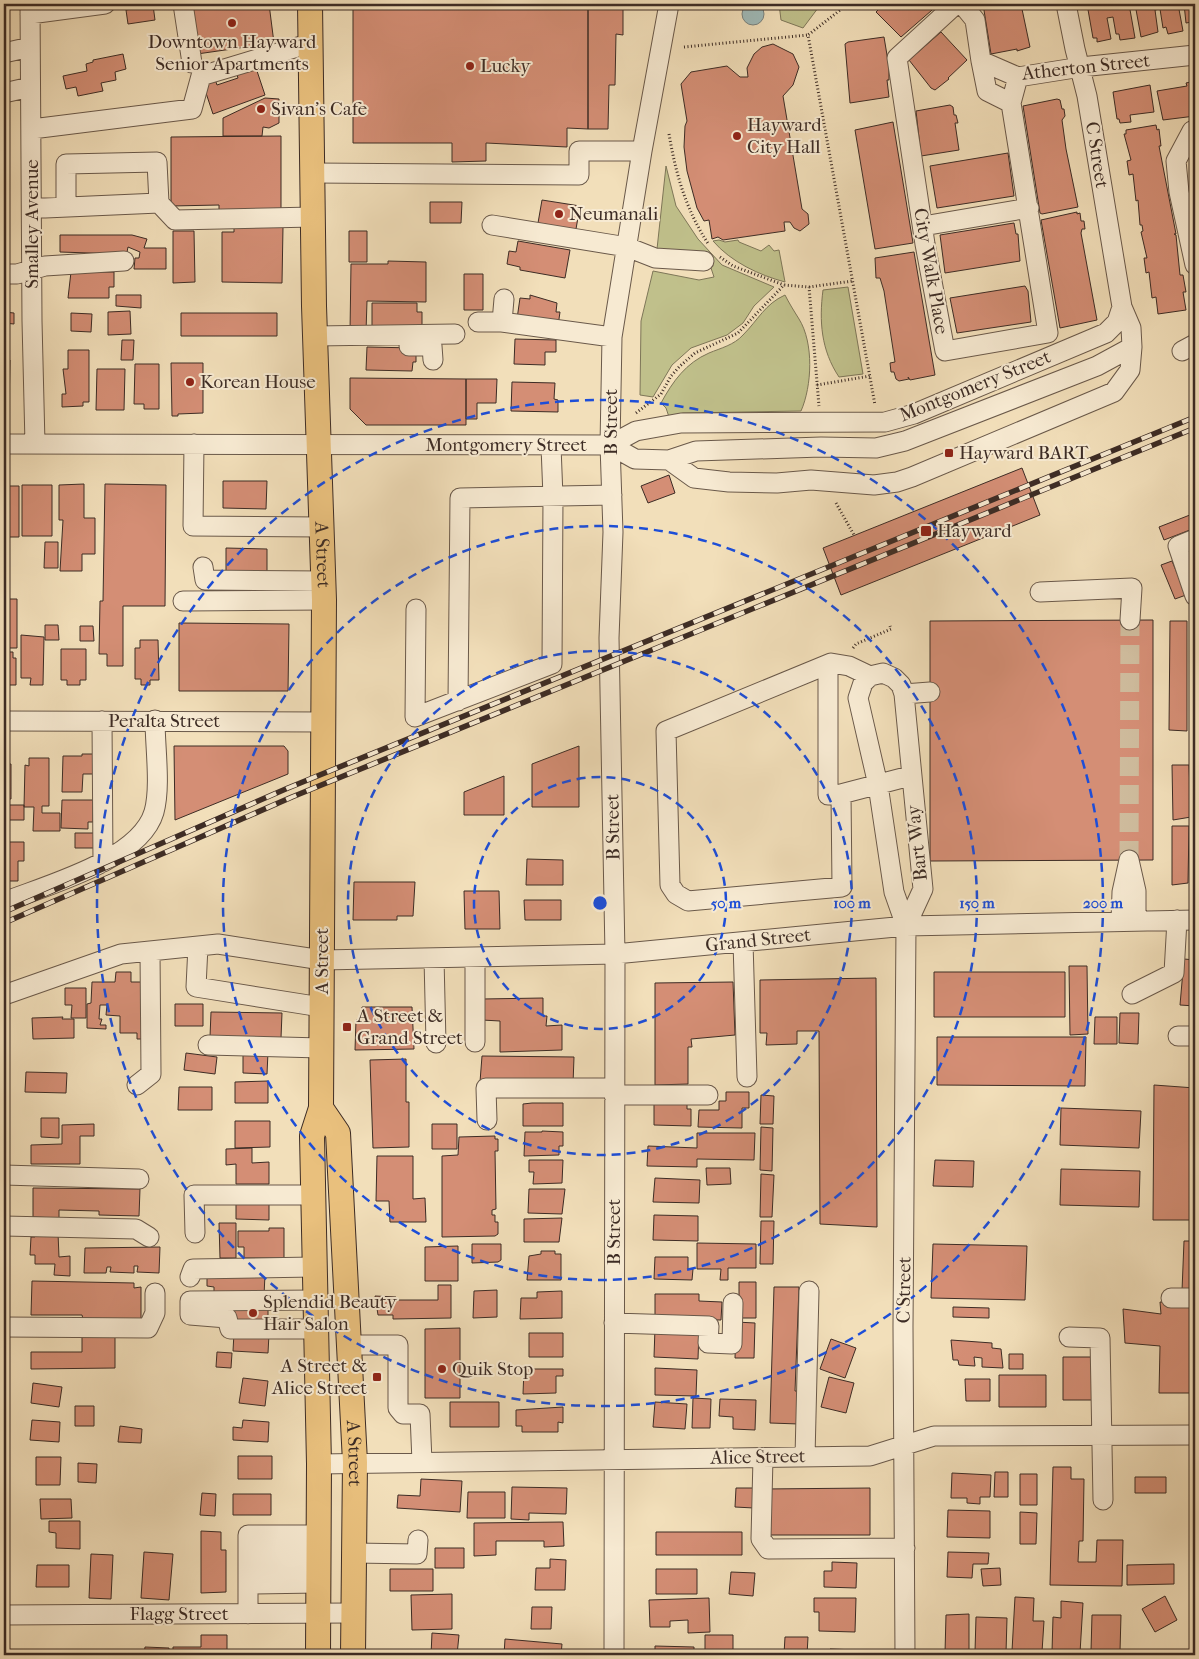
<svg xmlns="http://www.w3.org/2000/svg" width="1199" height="1659" font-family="'IM FELL French Canon',serif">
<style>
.green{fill:#c0c08b;stroke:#7e7658}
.water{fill:#9fbab9;stroke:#78817e}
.building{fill:#d48e75;stroke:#3d2c25}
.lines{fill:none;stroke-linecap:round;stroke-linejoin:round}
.minor-tunnel{stroke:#cebb9c;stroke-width:19;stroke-dasharray:19 9;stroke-linecap:butt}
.minor-casing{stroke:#6a594a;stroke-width:21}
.major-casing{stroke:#3d2c25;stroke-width:26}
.path{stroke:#3d2c25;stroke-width:3;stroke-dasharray:1 2.5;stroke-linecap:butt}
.minor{stroke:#f7ead2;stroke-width:19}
.major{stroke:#e9c07d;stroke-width:24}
.rail-casing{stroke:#3d2c25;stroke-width:5.5}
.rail{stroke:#f7ead2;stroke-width:4;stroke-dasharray:11;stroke-linecap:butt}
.ring{fill:none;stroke:#1d4ed8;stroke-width:2.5;stroke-dasharray:9 6}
.poi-dot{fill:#8f2418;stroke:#f7ead2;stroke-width:2}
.labels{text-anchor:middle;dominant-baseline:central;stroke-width:4;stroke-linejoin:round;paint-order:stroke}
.poi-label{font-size:19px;fill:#3d2c25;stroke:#f7ead2;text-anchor:start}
.street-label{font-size:19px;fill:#3d2c25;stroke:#f7ead2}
.centre{fill:#1d4ed8;stroke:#f7ead2;stroke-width:2.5}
.ring-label{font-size:15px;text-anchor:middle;font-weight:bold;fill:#1d4ed8;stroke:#f7ead2;stroke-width:4;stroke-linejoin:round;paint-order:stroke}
</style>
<rect width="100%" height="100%" fill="#f2dfba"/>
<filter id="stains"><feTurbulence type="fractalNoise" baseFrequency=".004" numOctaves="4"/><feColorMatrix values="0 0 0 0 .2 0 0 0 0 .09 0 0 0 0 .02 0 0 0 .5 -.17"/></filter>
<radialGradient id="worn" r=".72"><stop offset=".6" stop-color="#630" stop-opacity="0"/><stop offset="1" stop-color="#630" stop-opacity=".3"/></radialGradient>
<!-- green -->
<path class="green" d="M779,4H821L803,28L781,20Z
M666,166L676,206L698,239L722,265L774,287L754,306L743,323L727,335L691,348L672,365L653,397L640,395L641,321L653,271L699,280L714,277L706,253L687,254L657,249Z
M719,240L725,242L738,240L739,242L761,251L769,245L774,251L779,250L785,282C759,275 731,262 713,241Z
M848,287L863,374L839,377C821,350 819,321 823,290Z
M785,295C789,303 794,311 799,319C814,343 812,386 801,411L683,413L669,417L666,408L661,403C673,381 686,363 709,353C721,348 734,345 743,335C758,320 765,304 785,295Z"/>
<!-- water -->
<path class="water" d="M742 14a11 11 0 1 1 22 0a11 11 0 1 1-22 0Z"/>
<!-- building -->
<path class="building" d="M190,4H269L274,43L197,54Z
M353,4H588V129L567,128V147L486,143V161L452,162V143H353Z
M588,4H623V35L616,34L615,85H609L608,129H588Z
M880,4H939L901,37L876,12L878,10L876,8Z
M983,4H1024L1022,9L1030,47L1017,51V49L991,54Z
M1087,4H1129L1135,38L1120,40L1119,34H1116L1113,17L1107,18L1111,39L1097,42V38H1093Z
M1135,4H1178L1183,31L1168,34L1166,27L1163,28L1160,9L1155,10L1158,32L1141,37Z
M1184,4H1195V26L1193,27L1192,22L1186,23Z
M153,5L155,20L128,24L126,10Z
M941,32L967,60L948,78L949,79L935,90L931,88L909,60Z
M884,37L889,67V80H887L889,97L850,103L845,44L848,42Z
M773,44L793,54L799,67L793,85L783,96L802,209L808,214L809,224L800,231L794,228L790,222H784L785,231L723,240L718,237L712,239L709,220L704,221L697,208L687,171L684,147L685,126L687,121L681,84L691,72L727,66L740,77H748L747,68L754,54L762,47Z
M123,54L126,69L115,72L116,80L101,83L103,91L78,96L76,87L66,89L63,76L87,71L86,64L93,62V60Z
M255,65L265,95L213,114L203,84L215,79L217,85L238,78L236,72Z
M1195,81V116L1163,120L1157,91L1187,86L1186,83Z
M1150,85L1154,112L1130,115L1131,122L1120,123L1119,119H1117L1113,92Z
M265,98L279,99V123L269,128L263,127L262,136H223V118Z
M1057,99L1060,100L1062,109H1064L1065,116L1062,120L1066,149L1078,207L1042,214L1040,213L1023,106Z
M950,105L953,107L954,115H956L958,123H955L959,150L921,156L916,111Z
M893,122L913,243L875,249L855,130Z
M1156,125L1157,130L1159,129L1161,146H1159L1176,234H1174L1176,235L1180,275H1183L1186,292H1183L1186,310L1158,314L1156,297L1152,298L1149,272L1146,273L1144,258H1147L1141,232L1143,231L1142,225H1140L1138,200L1136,201L1133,174L1129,175L1127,161L1131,160L1124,134H1126V130Z
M281,136V211L219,212V205L171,206V137Z
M1008,153L1014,196L937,208L930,166Z
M542,200L580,206L576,229L550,228V225L538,223Z
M430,202H462L461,223H430Z
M1077,212V214L1080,213L1081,221H1084L1085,229H1082L1081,233L1097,320L1060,328L1041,220Z
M1014,223L1016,234H1018L1020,261L945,273L940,235Z
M234,227H283L282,283L222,282V232H234Z
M173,231H194L195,282L173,283Z
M349,231H367V262H349Z
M60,235H132L147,239L144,248H166V269H134L135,258H139L140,252L128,247L127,252L120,254L60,252Z
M518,241L570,250L565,278L520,270V267L507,264L509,251L516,252Z
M914,252L935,375L910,380L908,377L909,379L899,381L896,379L894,372H891L890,363L895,362L884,291L880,278H876L875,258Z
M388,261L426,262V302L367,301L366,332H350L351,264H388Z
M71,272H114V287H109V298H68Z
M464,274H483V310H464Z
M1025,286L1028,291L1031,322L957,333L950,298Z
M116,295H141V308L116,306Z
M530,295L557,303L556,312H560L558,326L517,319L520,298L530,299Z
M372,303H417V312H422V325H417V327H372Z
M130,311L131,334L108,335V312Z
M4,312L14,313V324L4,323Z
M71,313L92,314L91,332L71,331Z
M181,313H277V336H181Z
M515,339L556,340V352H545V365L514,364Z
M122,340H134L133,360H121Z
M367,347L416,348V362H413L412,371L366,370Z
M68,350H89V402H83V406L62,407V394H66L63,369H68Z
M4,360H10L9,410H4Z
M171,363H203V413L178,414V416H172Z
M135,364H159V409H144V404H134Z
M97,369H125L124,410H96Z
M350,378L466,379V425H366L350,409Z
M466,379H497L496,403H477V419H466Z
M512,382L555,383L554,399L558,400V412L511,411Z
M1022,468L1040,515L841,595L823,548Z
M669,475L675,493L648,503L641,486Z
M223,481H267L266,509L223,508Z
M84,484V518H95V554H82V571H60L63,520H59V485Z
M105,484L166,485L165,606H123V666H107V654H99L100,601H103Z
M22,485H52V536H22Z
M4,486H19V537H4Z
M1195,513V528L1164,540L1159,527Z
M45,542H58V568H44Z
M226,548L267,549V576L226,575Z
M1172,561L1186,595L1175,599L1161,565Z
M4,599H17V648H4Z
M1153,620V860L930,861V621Z
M1170,621H1187V731L1169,730Z
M179,623L289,624L288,691H179Z
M45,625H58L59,640H45Z
M80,626H93L94,641H80Z
M21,635L44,637L43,685H30L31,678H21Z
M140,640H158L159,680H150V685H141V679H135V648H140Z
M61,649H86V680H80V685H67V680H61Z
M4,652H13V658H16V685H4Z
M174,746H284L288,751V774L175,820Z
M579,746V807H532V764Z
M82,754H97V774H83L82,792H62L63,756H82Z
M29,758H49V806H42V813H60V831H33L34,807H24L25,765L29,766Z
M4,764H11V799H6V803H4Z
M1172,765H1189L1191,817L1173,820Z
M504,776V815H464V792Z
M62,800H93V822H88V829L61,828Z
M7,805H24V820H7Z
M1172,826H1189L1188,883L1172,885Z
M75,833H95V848H75Z
M4,842H24V861H18V881H4Z
M527,859L563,860V885H526Z
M354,882H415L413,916H397V920H353Z
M464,891H499L500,929H465Z
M524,900H561V920H525Z
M1184,959L1195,960V1006L1180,1005Z
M1069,966H1087L1088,1034L1070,1035Z
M116,972H131V982H145L144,1039H137V1033H120V1016L106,1015L107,1005H100L99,1019H102L100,1025H106V1029L87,1028V1004L91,1003L92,982H115Z
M934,972H1065V1017H934Z
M876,978L877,1227L820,1224L819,1031H797V1044L766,1045L767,1033H760V980Z
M733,982L735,1035L691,1039L692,1047H688V1084L655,1085V983Z
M65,988H86V1018H71L72,1005H65Z
M543,998V1016H547L546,1026L562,1025V1050L500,1052V1021L482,1020V999Z
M175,1004H203V1026H175Z
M362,1007H412L414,1049L355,1050L356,1020L361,1021Z
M211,1012L282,1013L281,1038L210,1037Z
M1120,1013H1139L1138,1044L1119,1043Z
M63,1017L62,1019H74V1038L33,1039L32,1018Z
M1095,1017H1117V1044H1094Z
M937,1037H1086L1085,1086L937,1085Z
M243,1051L268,1052L267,1074L243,1073Z
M186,1053L217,1057L215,1074L184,1070Z
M482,1056L574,1057L573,1084L480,1082Z
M406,1059V1102H409V1147L373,1148L370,1060Z
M26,1072L67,1073L66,1093L25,1092Z
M268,1081V1103H235V1082Z
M1154,1085L1195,1088V1220H1153Z
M179,1087H212V1110H178Z
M726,1092H749V1108H742V1128L698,1127L699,1110H719V1101H726Z
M761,1095L774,1096L773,1124H760Z
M654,1099H687V1109H691V1126L654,1125Z
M532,1103H563V1126H523V1104Z
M1061,1108L1141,1111L1139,1148L1060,1145Z
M41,1118H59V1138L41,1137Z
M235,1121H270V1147L235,1148Z
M94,1124V1136H80V1164H31V1145L62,1144V1125Z
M432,1124H457V1149H432Z
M761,1127L773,1128L772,1171L760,1170Z
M542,1131L563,1132V1146H559V1155L524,1156L525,1132H542Z
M697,1133H755L754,1160L697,1159V1167L647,1166L648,1146L697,1148Z
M495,1136V1139H498V1151H495L496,1209L492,1210V1215H495V1222H498V1234L495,1236L442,1237V1156L458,1155L459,1137Z
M252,1148V1163L269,1162V1184H236V1164L226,1165V1149Z
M377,1156H413V1199L425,1198L426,1222H390L389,1201H376Z
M529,1160H563L562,1183L533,1184L534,1172H529Z
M935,1160L974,1161L973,1187L933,1186Z
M706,1168H730L731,1184L707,1185Z
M1061,1169L1140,1171L1139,1207L1060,1205Z
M761,1174L774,1175L772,1217H760Z
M655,1178L700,1180L699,1203L653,1202Z
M33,1188L140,1189L139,1216L99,1215V1211L59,1210V1218L33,1217Z
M529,1189H565L562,1214L528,1213Z
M236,1199L269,1200V1220L236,1219Z
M654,1215L698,1216V1241L653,1240Z
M562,1218L559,1242H524V1219Z
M761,1221H774L773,1264H760Z
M219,1223H236V1258H220Z
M269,1228H284V1258H244V1247H238V1231H269Z
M35,1232L58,1233L59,1257L70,1256V1276L54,1275L55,1264H35V1255H30L31,1237H35Z
M1184,1241H1195V1291H1182Z
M697,1243L756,1244V1268H728V1280H720L721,1269H697Z
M472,1244H501V1260L498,1262L472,1263Z
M933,1244L1027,1246L1025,1300L931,1298Z
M458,1246V1281H425V1247Z
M160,1247L159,1273L137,1272L138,1266H134V1273L110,1272L111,1267H107L106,1273H84L85,1248Z
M541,1251H555V1254H561V1280H527L529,1256L541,1254Z
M655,1257H688V1269H693L692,1280L654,1279Z
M207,1273L265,1274L264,1296H214V1287L207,1286Z
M32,1281L134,1283V1288L141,1287V1323H84L82,1315H31Z
M739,1282H756V1318H739Z
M438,1285H451V1318L393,1319V1315H378L375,1296L396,1297V1300H438Z
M774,1287H799L795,1391H800L799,1424L770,1423Z
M497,1290V1317L473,1318L474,1291Z
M562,1291V1318L520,1319L521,1298H537V1292Z
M655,1294H699V1301L722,1302L721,1320L655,1319Z
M1160,1302L1195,1304V1393H1159L1160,1346L1125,1343L1123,1309L1161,1314Z
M233,1303H268V1324H233Z
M953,1307L989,1308V1318L953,1317Z
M736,1322L755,1323L754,1358H735Z
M460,1328V1398H425V1329Z
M655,1328L699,1330L698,1359L654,1357Z
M234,1333L269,1334L268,1353L233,1351Z
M529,1333H563V1357H529Z
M82,1334H115V1368L31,1369V1352H82Z
M831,1339L856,1348L845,1378L820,1369Z
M951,1340L992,1343V1348L1001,1349L1003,1368L982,1367V1358L974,1357L975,1366L959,1365L958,1360H953Z
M217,1352L232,1353L231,1368L216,1367Z
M1009,1354H1023V1369H1009Z
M1063,1357H1095V1400H1063Z
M655,1368L697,1370L696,1396L655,1395Z
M524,1369H563V1376H556V1393L523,1394Z
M999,1375H1046V1407H999Z
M829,1377L854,1383L846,1413L821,1407Z
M243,1378L268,1381L265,1406L239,1403Z
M965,1379H990V1401H966Z
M33,1383L62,1387L59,1407L31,1403Z
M693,1398L711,1399L710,1428H692Z
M720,1399L756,1400L755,1430L733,1429V1417L719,1416Z
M450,1402H499V1427H450Z
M655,1402L687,1404L685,1429L653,1427Z
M75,1406H94V1426H75Z
M563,1407V1423L558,1422V1432H522V1426H516V1410Z
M32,1420L60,1422L59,1442L30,1440Z
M243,1420L269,1422L268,1442L233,1440V1427L242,1428Z
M120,1426L142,1429L141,1443L118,1442Z
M238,1456H272V1479H238Z
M36,1457H61L60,1485H36Z
M78,1463L97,1464L96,1483L78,1482Z
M1053,1467H1071V1479H1084L1083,1541H1079L1078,1562H1096L1097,1540H1123L1122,1586L1050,1585Z
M995,1472H1008V1497H994Z
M952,1473L991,1475L990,1497H980V1504L967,1503V1498H951Z
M1020,1474H1037V1505H1020Z
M1135,1477H1166V1493H1135Z
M421,1479L462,1481L460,1512L397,1508L398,1495L420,1496Z
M512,1487L567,1488L566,1514L529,1513V1520L511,1519Z
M736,1488H755L754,1508L735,1507Z
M870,1488V1535H764L763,1489Z
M468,1492H505V1518H467Z
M202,1493L216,1494L215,1516L200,1515Z
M233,1494H271V1515H233Z
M40,1499H71L72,1518L41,1519Z
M948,1510L990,1511V1538L947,1537Z
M1020,1512L1037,1513L1036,1544H1020Z
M49,1521H80V1549L56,1548V1533L49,1532Z
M563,1522L564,1546L544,1547V1541H496V1555L474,1556V1523Z
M201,1531L221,1532V1550H226V1592L201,1593Z
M656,1532H742V1555H656Z
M435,1548H464V1568H435Z
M144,1552L173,1554L169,1600L141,1598Z
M948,1552L989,1553L988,1564H973L972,1578L947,1577Z
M1192,1552H1195V1582H1191Z
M91,1554L113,1555L111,1599L89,1598Z
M550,1559L566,1560L565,1590H535L536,1568H550Z
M832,1562L857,1563L856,1588L824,1587V1571H832Z
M1174,1564V1584L1127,1585V1565Z
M37,1565H69V1587H36Z
M1000,1568L1001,1585L983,1586L981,1569Z
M390,1569H433V1591H390Z
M656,1569H697V1594H656Z
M731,1572L755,1573L753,1596L729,1594Z
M452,1594V1629L412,1630L411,1595Z
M1165,1596L1177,1620L1155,1632L1142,1609Z
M1015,1597L1034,1598L1033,1621H1044L1042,1652L1012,1651Z
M709,1598L710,1632L688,1633V1620L670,1621V1627H650L649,1600Z
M814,1598H856L855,1632L819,1631V1612H814Z
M1061,1601L1083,1603L1080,1653L1052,1652L1053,1617L1061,1618Z
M532,1607H552L551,1629H531Z
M969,1614V1653H945L946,1615Z
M1092,1615H1121L1120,1651H1091Z
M976,1617L1007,1618L1006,1653L975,1652Z
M432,1633L459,1635L457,1655H431Z
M201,1635H227V1655H173V1647H201Z
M705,1635H733V1652H705Z
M785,1637H808L807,1655H772V1653L784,1654Z
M505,1639L562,1644L561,1655H504Z
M655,1646L694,1647V1655H655Z
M145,1647L169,1648V1655H144Z
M830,1649L858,1650V1655H829Z"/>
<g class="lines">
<!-- minor-tunnel -->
<path class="minor-tunnel" d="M1129,860L1130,620"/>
<!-- minor casing -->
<g class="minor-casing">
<path id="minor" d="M30,4L32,321L35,444
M183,4L192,63
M956,4L897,58L925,244L945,351L1048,333L1011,103L1018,77
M962,4L975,20L981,61L1018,77L1081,67L1195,55
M30,14L105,4
M4,53L30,47
M981,61L987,91L1011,103
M4,93L30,87
M32,129L192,109L201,76L311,43
M1195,131H1192L1176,161L1179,192L1195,265
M314,173L579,175V151H642
M159,203L175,220L314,217
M32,208H45L159,203L157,162L66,164V207
M492,225L627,247L655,258L704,261
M923,226L1029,208
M4,274H17L45,266L124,261
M504,299L502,322L612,337
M478,322H502
M315,336L455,334
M409,346H432L433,360
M1182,351L1195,344
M4,444L610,445L636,431L681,423L885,422L914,414L1106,333L1117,322L1122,307
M194,444L193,526L321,527
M610,445L635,459L669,460L696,451L821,447L876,448L905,441L1097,366L1132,347
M669,460L694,478L729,482L777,483L811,480L874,485L897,482L912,477L1114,392L1130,370L1132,347L1131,328L1122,307L1087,96L1075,49L1066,4
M1195,539L1178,546L1195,596
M203,567L205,580L323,581
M1040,592L1132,588L1130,620
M183,601L324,600
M416,609L415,717L552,664L553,497L551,446
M828,665V795L841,794
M870,676L849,666L831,663L666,731L670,885L676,894L688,901L842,887L841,794L910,776
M904,694L930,692
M458,701L460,498L612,495
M4,721L324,722
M102,721L103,862
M4,902C47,885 140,860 154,812C161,787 155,747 155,720
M1121,921L1122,892L1129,860L1136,891V920
M743,942L747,1077
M198,946L196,987L321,1007
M475,957V1042
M434,958L436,1043
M1132,994L1174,973L1177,920
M4,995L121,954L218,944L322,960L615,954L906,926L1195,920
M1178,1036H1195
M208,1045L321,1048
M137,1085L151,1074L150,951
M614,1095H708
M487,1120L486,1088H614
M4,1175L139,1179
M4,1226L136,1229L149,1237
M195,1233L194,1195H313
M190,1277L193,1269L314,1267
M1171,1298H1195
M315,1300L190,1301V1315L227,1318L230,1329H316
M614,1323L709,1326L708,1343L732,1344L733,1303
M4,1327L148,1328L155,1313V1293
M1069,1337L1100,1338L1103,1500
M350,1345H398V1408L403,1414H420L422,1462
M805,1457L809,1291
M763,1458L761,1539L768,1549L905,1548
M319,1464L870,1456L934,1436L1195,1435
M248,1548H318
M354,1553L417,1554L418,1540
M248,1565H319
M248,1584L318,1583
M248,1614V1535H319
M4,1615L353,1613
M614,1655L615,954L609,638L613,532L610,445L612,337L642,151L669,4
M905,1655L903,1327L906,926L894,892L878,785L858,698L863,683L870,676L883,673L894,678L901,685L904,694L923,889L906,926"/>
</g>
<!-- major casing -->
<g class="major-casing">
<g id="major">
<path id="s1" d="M310,4L314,306L324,600L321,1108L312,1136L319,1464L318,1655"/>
<path id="s2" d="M321,1108L338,1133L355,1462L353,1655"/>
</g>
</g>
<!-- path -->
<path class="path" d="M848,4L808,35L875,405
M684,47L808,35
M669,134C676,175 686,210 709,245
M720,257L733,266L784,285
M809,287L853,281
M817,385L870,376
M636,413L661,394L671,376L680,366L695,353L738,333L784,285L809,287L819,406
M836,503L854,535
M853,648L856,644L891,629L890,626"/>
<!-- minor -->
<use href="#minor" class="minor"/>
<!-- major -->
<use href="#major" class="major"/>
<!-- rail casing -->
<g class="rail-casing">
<path id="rail" d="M4,912L288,788L1195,417
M4,923L292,797L1195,428"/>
</g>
<!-- rail -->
<use href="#rail" class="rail"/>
</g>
<!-- distance rings -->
<g class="ring">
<circle cx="600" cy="903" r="126"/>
<circle cx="600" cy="903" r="252"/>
<circle cx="600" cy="903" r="377"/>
<circle cx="600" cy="903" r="503"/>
</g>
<!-- markers -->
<g class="poi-dot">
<circle cx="232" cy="23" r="5"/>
<circle cx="470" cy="66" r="5"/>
<circle cx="261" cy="109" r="5"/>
<circle cx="737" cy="136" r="5"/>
<circle cx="559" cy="214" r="5"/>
<circle cx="190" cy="382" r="5"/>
<rect x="944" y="448" width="10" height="10" rx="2.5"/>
<rect x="920" y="525" width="12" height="12" rx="2.5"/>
<rect x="342" y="1022" width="10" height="10" rx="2.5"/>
<circle cx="253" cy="1313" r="5"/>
<circle cx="442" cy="1369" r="5"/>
<rect x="372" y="1372" width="10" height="10" rx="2.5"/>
</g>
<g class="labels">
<!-- poi labels -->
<g class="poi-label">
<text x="232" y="42" text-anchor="middle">Downtown Hayward<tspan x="232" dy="22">Senior Apartments</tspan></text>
<text x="480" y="66">Lucky</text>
<text x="271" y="109">Sivan's Cafe</text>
<text x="747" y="125">Hayward<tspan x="747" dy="22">City Hall</tspan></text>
<text x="569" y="214">Neumanali</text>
<text x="200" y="382">Korean House</text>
<text x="959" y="453">Hayward BART</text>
<text x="937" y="531">Hayward</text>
<text x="357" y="1016">A Street &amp;<tspan x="357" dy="22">Grand Street</tspan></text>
<text x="263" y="1302">Splendid Beauty<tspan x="263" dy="22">Hair Salon</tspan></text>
<text x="367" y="1366" text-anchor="end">A Street &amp;<tspan x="367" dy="22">Alice Street</tspan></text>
<text x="452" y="1369">Quik Stop</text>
</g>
<!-- street labels -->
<g class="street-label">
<text transform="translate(1086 67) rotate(-6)">Atherton Street</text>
<text transform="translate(1097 155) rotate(81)">C Street</text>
<text transform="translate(32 224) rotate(-90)">Smalley Avenue</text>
<text transform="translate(931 271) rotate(80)">City Walk Place</text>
<text transform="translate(975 386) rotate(-22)">Montgomery Street</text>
<text transform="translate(611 422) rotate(-90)">B Street</text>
<text x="506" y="445">Montgomery Street</text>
<text stroke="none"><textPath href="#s1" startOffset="551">A Street</textPath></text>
<text x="164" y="721">Peralta Street</text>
<text transform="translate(613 827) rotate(-91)">B Street</text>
<text transform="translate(917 843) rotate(-96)">Bart Way</text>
<text transform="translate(758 940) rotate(-6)">Grand Street</text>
<text transform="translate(322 961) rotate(-90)">A Street</text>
<text transform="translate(614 1232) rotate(-90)">B Street</text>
<text transform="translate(904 1290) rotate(-89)">C Street</text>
<text stroke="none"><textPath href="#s2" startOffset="351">A Street</textPath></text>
<text transform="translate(758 1457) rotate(-1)">Alice Street</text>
<text x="179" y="1614">Flagg Street</text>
</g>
</g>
<circle cx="600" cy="903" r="8" class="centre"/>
<g class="ring-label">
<text x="726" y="908">50 m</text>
<text x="852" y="908">100 m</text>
<text x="977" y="908">150 m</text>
<text x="1103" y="908">200 m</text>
</g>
<!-- margin -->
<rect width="1199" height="1659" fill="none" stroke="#f2dfba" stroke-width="20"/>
<rect x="5" y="5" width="1189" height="1649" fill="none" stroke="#3d2c25" stroke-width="2.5"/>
<rect x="10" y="10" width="1179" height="1639" fill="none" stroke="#3d2c25"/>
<rect width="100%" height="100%" filter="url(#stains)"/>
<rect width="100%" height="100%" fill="url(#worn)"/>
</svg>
